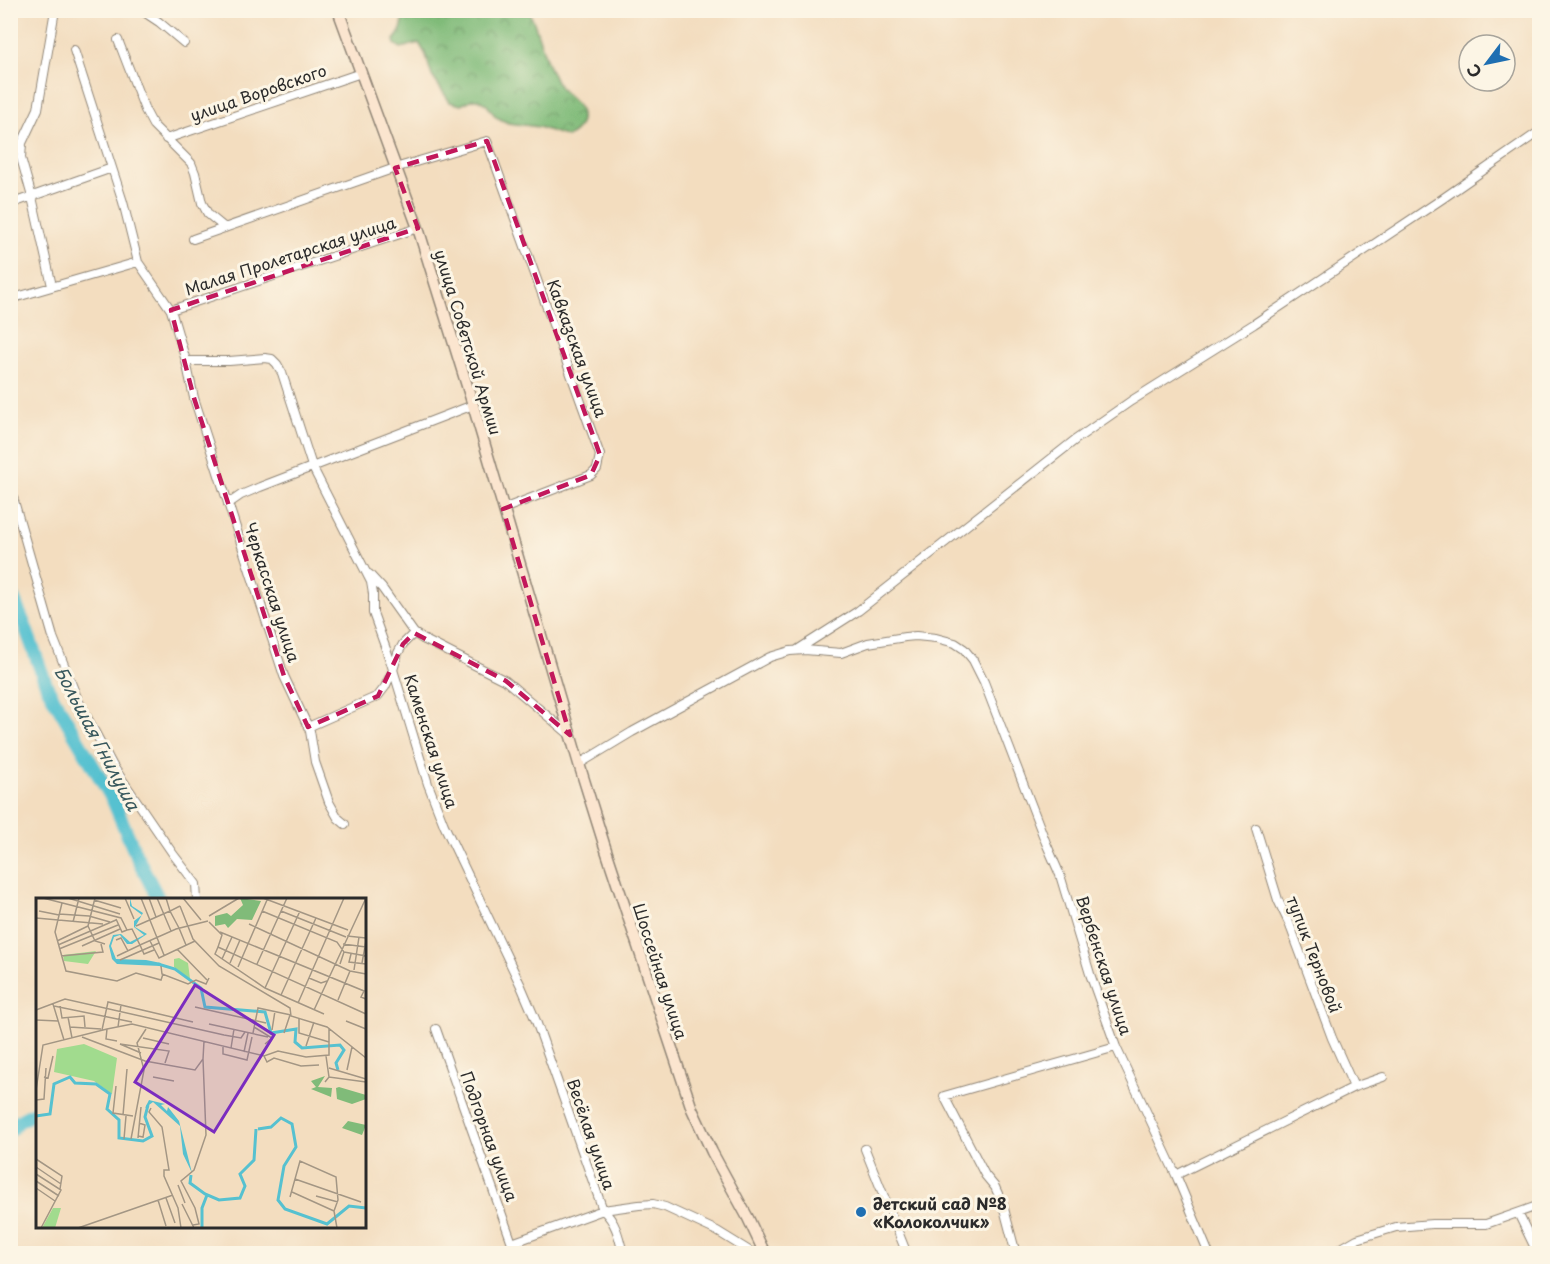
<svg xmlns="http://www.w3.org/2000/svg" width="1550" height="1264" font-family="'Playpen Sans',sans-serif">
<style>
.forest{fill:url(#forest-crowns);stroke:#567352;stroke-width:1.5}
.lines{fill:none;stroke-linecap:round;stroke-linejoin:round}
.river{stroke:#56c1d0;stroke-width:14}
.street-casing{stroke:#8f8475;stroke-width:10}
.secondary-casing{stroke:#8f8475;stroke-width:13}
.street{stroke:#fff;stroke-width:8}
.secondary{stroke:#fbe5cf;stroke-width:10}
.rail{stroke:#2b2b2b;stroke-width:2;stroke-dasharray:9 4.5;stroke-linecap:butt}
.marked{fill:none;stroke:#c2185b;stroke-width:4.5;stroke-dasharray:12 8;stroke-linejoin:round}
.poi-dot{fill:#1f6fb2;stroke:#fcf5e5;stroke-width:2}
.labels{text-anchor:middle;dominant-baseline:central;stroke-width:6;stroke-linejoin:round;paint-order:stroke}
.street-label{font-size:16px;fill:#2b2b2b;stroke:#fcf5e5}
.poi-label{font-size:16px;font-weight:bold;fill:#2b2b2b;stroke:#fcf5e5;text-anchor:start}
.water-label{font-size:18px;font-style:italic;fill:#38585d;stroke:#fcf5e5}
.inset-river{fill:none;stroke:#56c1d0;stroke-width:3}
.inset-road{fill:none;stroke:#a39684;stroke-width:1.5}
.view{fill:#7b2cbf;fill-opacity:0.15;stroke:#7b2cbf;stroke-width:3}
.inset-edge{fill:none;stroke:#2b2b2b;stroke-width:3}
</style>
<defs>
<pattern id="forest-crowns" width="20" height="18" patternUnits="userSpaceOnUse" patternTransform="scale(1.5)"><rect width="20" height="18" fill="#80bb79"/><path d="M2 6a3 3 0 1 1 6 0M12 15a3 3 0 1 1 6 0" fill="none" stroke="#699863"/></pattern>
</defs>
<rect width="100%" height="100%" fill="#fcf5e5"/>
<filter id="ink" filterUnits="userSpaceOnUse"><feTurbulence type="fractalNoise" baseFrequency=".0167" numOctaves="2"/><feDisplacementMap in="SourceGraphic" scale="12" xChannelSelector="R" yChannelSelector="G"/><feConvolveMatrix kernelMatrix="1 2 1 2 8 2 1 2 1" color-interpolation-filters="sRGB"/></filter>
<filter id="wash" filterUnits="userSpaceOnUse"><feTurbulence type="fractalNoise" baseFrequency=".008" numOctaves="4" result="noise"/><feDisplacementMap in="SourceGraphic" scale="24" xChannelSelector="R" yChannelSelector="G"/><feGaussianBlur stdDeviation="1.35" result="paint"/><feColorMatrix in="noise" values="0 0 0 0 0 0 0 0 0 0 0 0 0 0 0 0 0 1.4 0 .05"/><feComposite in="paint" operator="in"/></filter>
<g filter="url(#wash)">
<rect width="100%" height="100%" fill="#f3ddbf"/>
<!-- forest -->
<path class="forest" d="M401,11H435V14L441,19H449L474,11H528L533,20C541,41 546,67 559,86C565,97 580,101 581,115C582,126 576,132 567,137L539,127L508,123L496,117L487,105L478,99H473L461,105L450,102L432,76L425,53L419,43L401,48L395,44L394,40C403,30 404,23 401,11Z"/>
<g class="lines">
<!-- river -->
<path class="river" d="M10,591L25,626L47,687L113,800L136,855L159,900
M10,1130L19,1121L38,1111"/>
</g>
</g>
<g filter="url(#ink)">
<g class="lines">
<!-- street casing -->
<g class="street-casing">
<path id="street" d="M141,10L159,22L184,43
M118,40L145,110L153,125L191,163L195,173L202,203L208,214L225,228
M74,50L123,202L138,262L171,310L186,361L194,398L284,676L310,731L315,762L329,802L338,818L345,824
M166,139L361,73
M10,204L112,168
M193,239L395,168L487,141L600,455L597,469L591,475L503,509
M52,286L32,197L21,158L22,143L38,109L55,10
M10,299L138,262
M171,310L418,228
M186,361H229L265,358L272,359L277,364L282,373L312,466L371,582L373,594V613L391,663L428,784L444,825L521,986L536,1021L603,1210C616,1222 619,1237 623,1254
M10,487L53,637L78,700L113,766L173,854L196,884L197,900
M228,504L241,495L260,487L473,405
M369,574L382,588L414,633L423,639L506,681L570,735
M797,650L858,611L1075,440L1131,401L1254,324L1442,199L1540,131
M308,727L378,696L385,687L393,670L398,653L403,644L414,633
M579,764L632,732L770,657L790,651L805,650L841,653L868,643L905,637L916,636L936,638L955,643L964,649L973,660L984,682L1046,843L1060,875L1090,974L1116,1047L1176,1175L1209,1254
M1256,828L1278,900L1289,923L1332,1038L1354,1087
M436,1029L512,1243L515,1254
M865,1149L907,1254
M1176,1175L1354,1087L1383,1077
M1518,1213L1538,1254
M512,1243L603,1210L639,1205L653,1204L665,1207L717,1231L751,1252L763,1254
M1016,1254L1003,1205L995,1187L985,1175L944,1096L1116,1047
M1331,1254L1357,1239L1396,1227L1432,1224H1486L1540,1205"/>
</g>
<!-- secondary casing -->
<g class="secondary-casing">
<path id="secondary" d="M338,10L418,228L473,405L579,764L604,844L692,1109L712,1152L748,1218L765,1254"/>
</g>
<!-- street -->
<use href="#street" class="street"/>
<!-- secondary -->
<use href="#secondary" class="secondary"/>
<!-- rail -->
<path class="rail" d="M143,1252L145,1254"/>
</g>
</g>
<!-- marked area -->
<path class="marked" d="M487,141L600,455L591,475L503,509L570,735L506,681L414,633L403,644L378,696L308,727L284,676L194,398L171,310L418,228L395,168Z"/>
<!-- markers -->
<circle class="poi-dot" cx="861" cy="1212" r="6"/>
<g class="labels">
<!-- street labels -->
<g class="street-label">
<text transform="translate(258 92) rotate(-19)">улица Воровского</text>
<text transform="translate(290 255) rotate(-18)">Малая Пролетарская улица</text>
<text transform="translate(469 342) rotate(73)">улица Советской Армии</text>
<text transform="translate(578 348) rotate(70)">Кавказская улица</text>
<text transform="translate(273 592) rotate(72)">Черкасская улица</text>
<text transform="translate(432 741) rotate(72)">Каменская улица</text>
<text transform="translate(1315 954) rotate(69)">тупик Терновой</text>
<text transform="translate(1105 965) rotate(72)">Вербенская улица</text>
<text transform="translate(661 971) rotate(72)">Шоссейная улица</text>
<text transform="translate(592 1134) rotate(71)">Весёлая улица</text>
<text transform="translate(490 1136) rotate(70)">Подгорная улица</text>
</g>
<!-- poi labels -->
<g class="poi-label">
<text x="873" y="1203">детский сад №8<tspan x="873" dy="18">«Колоколчик»</tspan></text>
</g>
<!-- water labels -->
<g class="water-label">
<text transform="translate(98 738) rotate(62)">Большая Гнилуша</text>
</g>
</g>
<!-- overview -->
<g transform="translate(36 898)">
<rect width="330" height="330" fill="#f3ddbf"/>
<path d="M143,60L152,65L154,81L138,69V61ZM48,146L81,160L76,196L58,183L18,174L21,151Z" fill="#a1db8e"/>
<path d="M204,0L225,3L216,22L201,21L192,30L189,26L179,28V18L191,15L195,18L207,7ZM289,178L282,189L296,190L295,199L275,191L280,189L275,183ZM303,189L330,197V201L316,206L301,201L300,190ZM312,223L330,227L326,237L306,230Z" fill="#80bb79"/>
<path d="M60,53L52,66L28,63L27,57ZM17,310H25L19,330H6Z" fill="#a1db8e"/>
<path d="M94,0L96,8L107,15L99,29L111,36L96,46H91L84,37L78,39L75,48L80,61L110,62L125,65L124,68L81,66L76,61L73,48L77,37L85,36L94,44L108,37L98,29V23L106,17L94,8ZM113,202L129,206L125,207L131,213L132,209L143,223L156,275L147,256L144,228L117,204L109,210Z" fill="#56c1d0"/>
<path class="inset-river" d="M122,66L139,71L165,90L169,109L229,114L235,135L260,131L259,144L266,150L304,147L308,152L300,165L302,172M0,218L14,216L18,186L34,179L39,185L60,186L74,196L71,211L83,222V240L107,243L116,238L109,219L112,207M222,231L235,229L245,220L256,226L260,249L248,268L242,302L249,311L291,326L313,308L330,310M155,277L154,285L169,296L183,302L204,300L209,288L204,276L218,262L220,231M166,330V310L171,297"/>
<path class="inset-road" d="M7,0L85,20L91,32M32,0L84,16M59,0L52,28L59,43L69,46M89,0L98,21M105,0L128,57M113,0L120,19M121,0L135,33M147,0L165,22M227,0L312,32M58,2L85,10M26,5L19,34L30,73L81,83L100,75L125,82L127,76M144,8L157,41L183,68L254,110L255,118L291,129L330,160M3,13L23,17M226,13L301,44L308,54L304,66M245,13L310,39M23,16L53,18L74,24M173,18L203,0M0,20L67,26M80,21L86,34L91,32M37,24L43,0M173,24L186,37L182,49L330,116M213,26L314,73L330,76M100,28L134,13L130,0M143,30L150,47M143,30L134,13L144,8M91,32L96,31L104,47L140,31L172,23M184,34L328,93L325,99L330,101M311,38L330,40M80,42L85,40L92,53M21,43L52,28M114,43L123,60L159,43M307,46L330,49M22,47L80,22M46,48L84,31M182,49L179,56L229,90L288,116M23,51L82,27M141,51L171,82M308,54L330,58M315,56L313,64L330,66M25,58L67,54L65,46M81,58L104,47L108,56L118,52M186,61L196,39M84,62L123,45M194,65L204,42M326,65L330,43M221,66L251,0M125,68L126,76L152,86L160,82L170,86L173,80M202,69L231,2M318,72L323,39M273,80L285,85L291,83M229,90L264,13M245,97L280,20M302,102L314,73M262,105L308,0M17,106L28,142M18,108L96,124M24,108L26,120L48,118L49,129M159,109L230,125M0,112L29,101L188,137L205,140L209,134M278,112L330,0M32,119L36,140M263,120V135L293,144M0,122L22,123M310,123L330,131M173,126L232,139M34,129L65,131M82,129L85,107M218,129L236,140L229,146M71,131L70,141L81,143M66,132L72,104L157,124M236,132L239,113M217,135L222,110L255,117M248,135L254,117M46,139L109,163L159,172L167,161L168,143M107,140L133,146M187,148V156L211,162L216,139M270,148L278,124M195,150L198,131M208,154L212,135M105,155L84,146L133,153L129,165M228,158L231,164L238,160L265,168L283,167M290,158L293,179M293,170L330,181M311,172L316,149M8,179L12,180L17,158M117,179L138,183M289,184L293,179L330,184M80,188L77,215L97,218M0,192L7,147L71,131L96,126L228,158L242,153L270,159L293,157V130M0,202L8,201L10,170M115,210L113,214L126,229L133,272H128V278L142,310L145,330M87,217L91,171M102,238L107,239L109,227L103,225M102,240L105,209M88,241L90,218M95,241L108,172L101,145L110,131M0,261L26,278L24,291M0,269L25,286M0,276L25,292L5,330M259,281L325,304M0,283L23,298M142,287L149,305M0,290L19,303M256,294L298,313M280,298L302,304M254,299L264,263L300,279L302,302L298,313L301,330M130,300L139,325M122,302L130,328M146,306L158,330M157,327L163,326L159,310L145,283L158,272L170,237L167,161M42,330L137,297"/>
<path class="view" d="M159,87L238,137L178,234L99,184Z"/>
<rect width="330" height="330" class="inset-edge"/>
</g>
<!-- margin -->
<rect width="1550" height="1264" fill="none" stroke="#fcf5e5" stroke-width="36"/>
<!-- north arrow -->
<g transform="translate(1487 63) rotate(238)"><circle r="28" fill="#fcf5e5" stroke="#a8a49b" stroke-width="1.5"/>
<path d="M0-4.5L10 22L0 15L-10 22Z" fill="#1f6fb2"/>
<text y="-9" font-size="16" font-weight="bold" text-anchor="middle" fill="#2b2b2b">С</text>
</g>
</svg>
